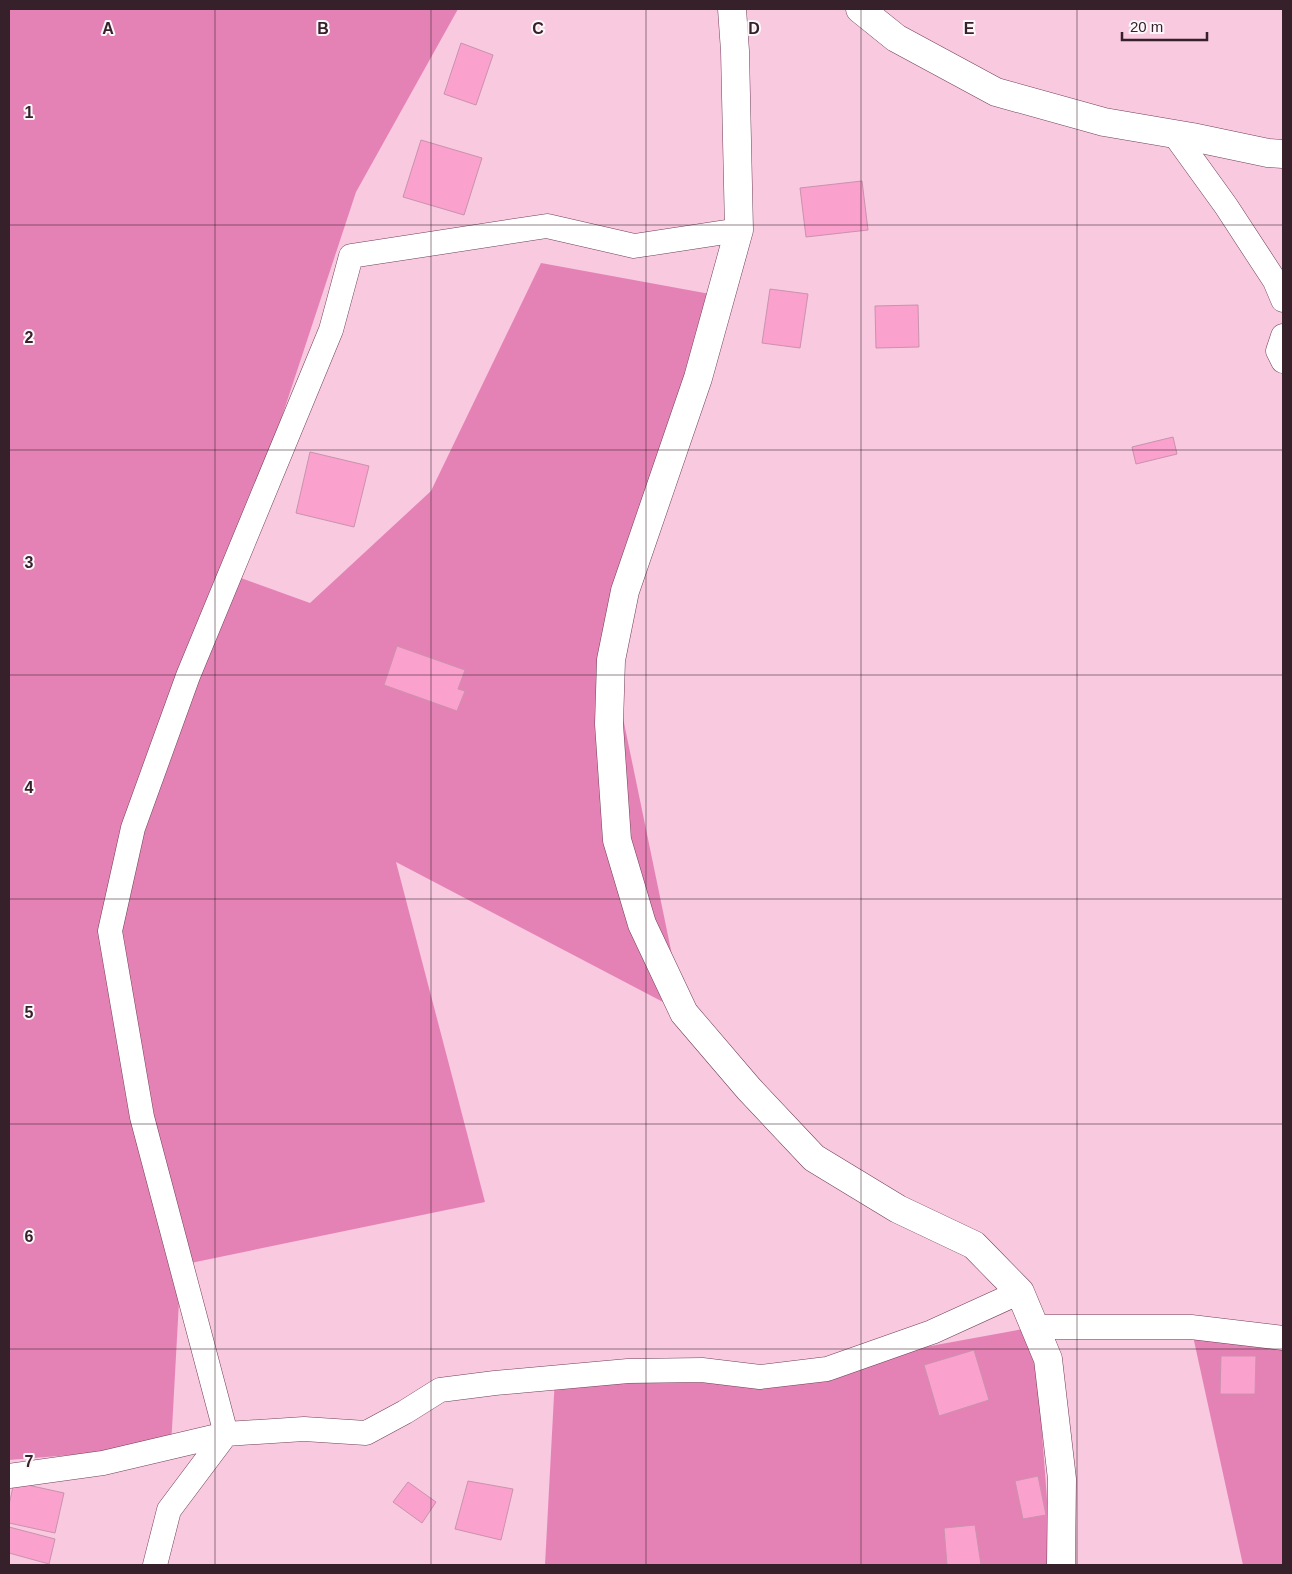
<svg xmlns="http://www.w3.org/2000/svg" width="1292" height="1574" font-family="Helvetica,sans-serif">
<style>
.green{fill:#e582b5}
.building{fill:#faa1cd;stroke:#ca92ad}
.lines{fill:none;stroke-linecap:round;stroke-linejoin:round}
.minor-casing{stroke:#714059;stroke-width:25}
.tertiary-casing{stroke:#714059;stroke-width:29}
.minor{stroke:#fff;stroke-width:24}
.tertiary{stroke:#fff;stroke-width:28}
.grid{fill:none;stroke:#36212b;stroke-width:1;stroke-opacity:0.55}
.grid-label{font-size:16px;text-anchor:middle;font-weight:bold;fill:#36212b;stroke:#fdf7fa;stroke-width:4;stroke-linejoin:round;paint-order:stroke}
</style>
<rect width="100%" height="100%" fill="#f8c9df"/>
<!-- green -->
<path class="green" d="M9,9H458L356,192L230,574L310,603L431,491L541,263L721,296L611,660L684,1013L396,862L485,1202L181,1265L171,1447L9,1460Z
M1034,1327L1052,1565H545L555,1377H760Z
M1191,1327H1283V1565H1243Z"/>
<!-- building -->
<path class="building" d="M461,43L493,55L476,105L444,94Z
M421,140L482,158L464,215L403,197Z
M862,181L868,230L806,237L800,188Z
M770,289L808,294L800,348L762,343Z
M918,305L919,347L876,348L875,306Z
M1173,437L1177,454L1136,464L1132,447Z
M310,452L369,466L354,527L296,513Z
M397,646L465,670L458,689L465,691L457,711L384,685Z
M974,1350L989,1400L939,1416L924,1365Z
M1221,1356H1256L1255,1394H1220Z
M1038,1476L1046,1515L1023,1519L1015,1481Z
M468,1481L513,1489L501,1540L455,1529Z
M14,1482L64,1493L55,1533L9,1523V1505Z
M408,1482L436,1502L422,1523L393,1502Z
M975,1525L981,1565H947L944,1528Z
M9,1527L55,1539L49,1564L9,1553Z"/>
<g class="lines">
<!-- minor casing -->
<g class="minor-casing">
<path id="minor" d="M1174,134L1226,206L1275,281L1283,300
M1283,336L1278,351L1283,361
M1034,1327H1191L1283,1338
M9,1476L103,1463L226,1434L304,1429L366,1433L405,1412L440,1390L495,1383L628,1371L702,1370L760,1377L827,1369L932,1332L1020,1292
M155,1565L169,1510L226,1434L142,1117L110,931L133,828L188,676L331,330L351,256L547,226L634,246L739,230"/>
</g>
<!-- tertiary casing -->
<g class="tertiary-casing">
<path id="tertiary" d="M732,9L735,51L739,230L698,378L625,591L611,660L609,724L617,840L642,924L684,1013L749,1089L814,1158L898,1209L974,1245L1020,1292L1048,1359L1062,1479L1061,1565
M860,9L896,38L996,92L1104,122L1192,137L1268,153L1283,154"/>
</g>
<!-- minor -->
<use href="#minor" class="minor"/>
<!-- tertiary -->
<use href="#tertiary" class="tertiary"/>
</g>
<!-- grid -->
<path class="grid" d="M215,9V1565M431,9V1565M646,9V1565M861,9V1565M1077,9V1565M9,225H1283M9,450H1283M9,675H1283M9,899H1283M9,1124H1283M9,1349H1283"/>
<g class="grid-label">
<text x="108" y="34">A</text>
<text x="323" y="34">B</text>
<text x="538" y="34">C</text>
<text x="754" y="34">D</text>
<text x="969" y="34">E</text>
<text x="29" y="118">1</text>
<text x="29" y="343">2</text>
<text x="29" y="568">3</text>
<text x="29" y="793">4</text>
<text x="29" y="1018">5</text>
<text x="29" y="1242">6</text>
<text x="29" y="1467">7</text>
</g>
<!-- border -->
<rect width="1292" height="1574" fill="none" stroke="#36212b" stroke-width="20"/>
<!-- scale -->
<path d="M1122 32v8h85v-8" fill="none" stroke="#36212b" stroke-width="2.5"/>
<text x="1130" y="32" font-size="15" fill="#36212b" stroke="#fdf7fa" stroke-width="4" paint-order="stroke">20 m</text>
</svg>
